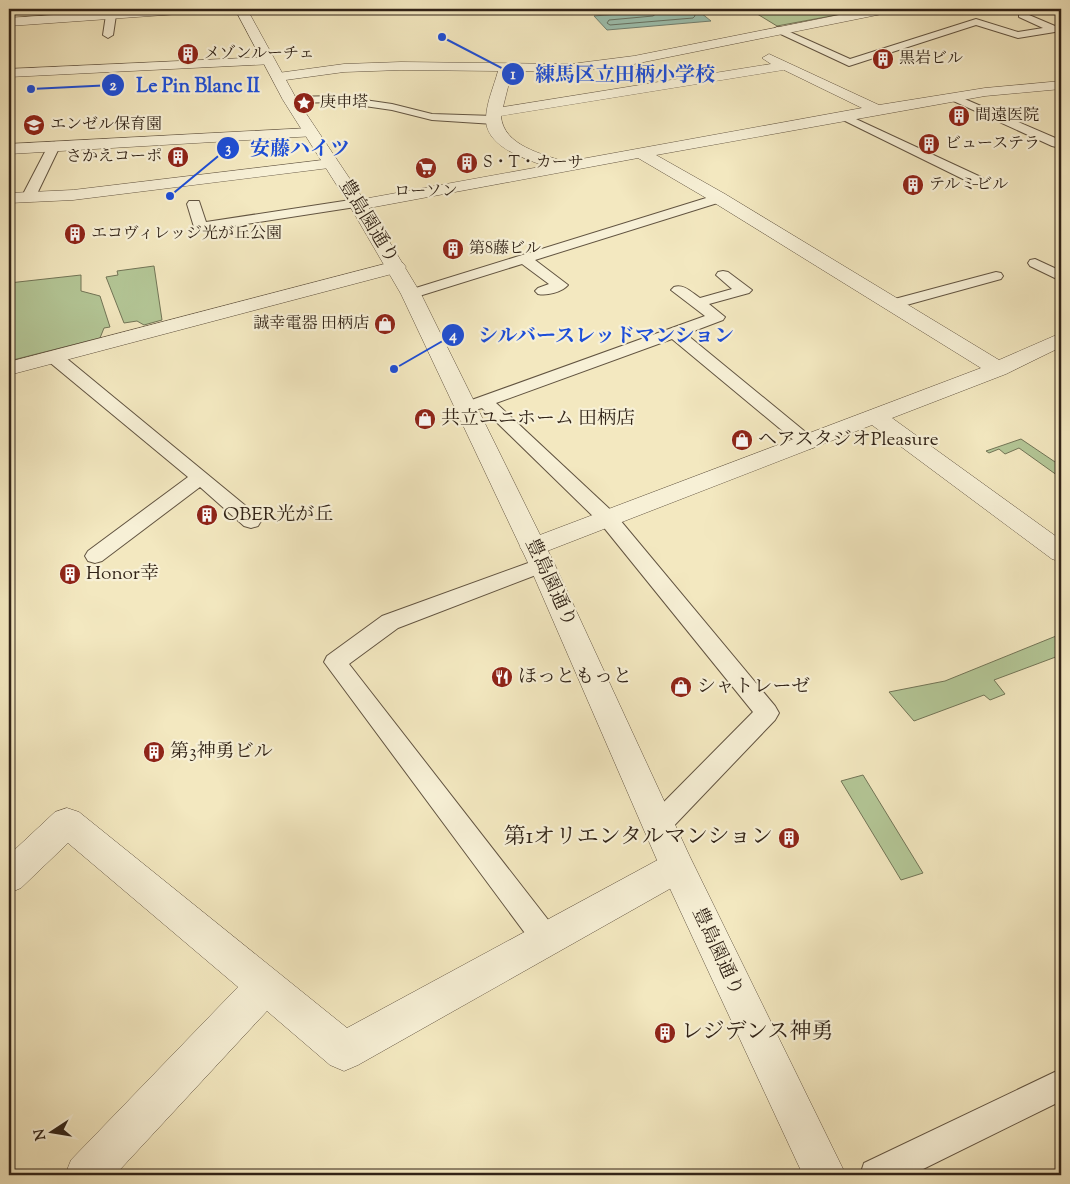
<svg xmlns="http://www.w3.org/2000/svg" width="1070" height="1184" font-family="'Sorts Mill Goudy','Noto Serif JP',serif">
<style>
.green{fill:#b4c797;stroke:#727557}
.water{fill:#9cc0af;stroke:#718172}
.lines{fill:none;stroke-linecap:round;stroke-linejoin:round}
.shore{stroke:#667263;stroke-width:1}
.service-casing{stroke:#625441;stroke-width:2}
.minor-casing{stroke:#625441;stroke-width:1}
.tertiary-casing{stroke:#625441;stroke-width:1}
.service{fill:#f7f0d6;fill-rule:evenodd}
.minor{fill:#f7f0d6;fill-rule:evenodd}
.tertiary{fill:#f7f0d6;fill-rule:evenodd}
.labels{text-anchor:middle;dominant-baseline:central;stroke-width:4.5;stroke-linejoin:round;paint-order:stroke}
.far-poi-label{font-size:16px;fill:#312317;stroke:#f7f0d6;text-anchor:start}
.street-label{font-size:19px;fill:#312317;stroke:#f7f0d6}
.poi-label{font-size:19px;fill:#312317;stroke:#f7f0d6;text-anchor:start}
.near-poi-label{font-size:22px;fill:#312317;stroke:#f7f0d6;text-anchor:end}
.leader{fill:none;stroke:#1d4ed8;stroke-width:2}
.callout-dot{fill:#1d4ed8;stroke:#f7f0d6;stroke-width:2}
.mark-label{font-size:15px;text-anchor:middle;font-weight:bold;fill:#fff}
.callout-label{font-size:20px;text-anchor:middle;font-weight:bold;fill:#1d4ed8;stroke:#f7f0d6;stroke-width:4.5;stroke-linejoin:round;paint-order:stroke}
</style>
<rect width="100%" height="100%" fill="#f3e8c0"/>
<filter id="stains"><feTurbulence type="fractalNoise" baseFrequency=".004" numOctaves="4"/><feColorMatrix values="0 0 0 0 .2 0 0 0 0 .09 0 0 0 0 .02 0 0 0 .5 -.17"/></filter>
<radialGradient id="worn" r=".72"><stop offset=".6" stop-color="#630" stop-opacity="0"/><stop offset="1" stop-color="#630" stop-opacity=".3"/></radialGradient>
<!-- green -->
<path class="green" d="M501,9H599L534,14Z
M749,9H869L777,26Z
M154,266L162,320L144,325L137,321L124,323L106,277L118,275L117,271Z
M81,275V291L100,296L110,327L104,328L100,338L9,361V283Z
M1021,439L1061,466V478L1019,448L1005,454L999,449L989,453L986,451Z
M1061,634V655L994,680L1005,694L990,700L984,695L914,721L889,692L945,681Z
M863,775L923,873L901,880L841,781Z"/>
<!-- water -->
<path class="water" d="M682,9H696L711,21L607,30L594,16Z"/>
<g class="lines">
<!-- shore -->
<path class="shore" d="M658,9L657,13L653,16L609,20L607,23L610,25L693,18L695,16L693,9"/>
<!-- service casing -->
<g class="service-casing">
<path id="service" d="M111,12L116,15L113,35L108,38L103,35L106,15Z
M1022,12L1055,26L1061,25V31L1018,38L976,25L849,66L772,30L777,27L781,28L850,59L976,19L1018,32L1043,28L1019,17V13Z
M953,94L1060,140L1061,144L1056,147L1052,146L949,99L947,97L949,95Z
M337,96L392,104L432,114L494,116L500,120L494,124L432,120L392,110L337,102L290,103L284,100L290,97Z
M843,113L983,178L984,181L983,184H973L839,118L837,116L839,114Z
M54,142L60,146L35,198L33,201H23L21,198L48,146Z
M719,194L724,195L726,198L724,201L535,260L568,285C562,292 547,296 538,294L535,291L538,288L549,284L522,264L416,297H406L403,294L406,291Z
M357,199L364,203L362,206L201,231L194,227L187,204L189,201H199L206,222Z
M1035,259L1061,271V281L1030,266L1028,263L1030,260Z
M723,271L728,272L752,290L749,293L709,304L725,317L723,320L686,334L814,439L817,443L814,447L808,449L802,447L672,339L496,403L615,514L775,706L779,713L775,720L667,833L658,836L649,833L645,825L649,817L753,712L601,524L482,408L472,411L466,410L463,406L466,402L705,316L671,290L674,287C684,284 691,292 700,298L732,289L716,275L718,272Z
M996,272L1001,273L1003,276L1001,279L892,309L887,307L884,304L887,301Z
M54,352L60,353L258,516L261,521L258,526L251,528L244,526L200,487L102,561L95,563L88,561L85,556L88,551L188,477L48,361L46,357L48,353Z
M542,558L549,560L552,565L549,570L398,628L349,664L556,930L560,939L556,948L546,952L536,948L324,662L327,656L382,616Z
M1061,1069V1101L911,1175H860L864,1163Z"/>
</g>
<!-- minor casing -->
<g class="minor-casing">
<path id="minor" d="M144,9H199L193,13L9,26V18Z
M869,9H893L887,13L634,64L571,72L512,71L503,107L771,64L762,58L769,54L879,105L985,88L1061,81V89L985,96L656,155L725,194L999,360L1061,333V347L1006,374L892,418L1061,540V562L1052,559L872,425L542,553L533,556L524,553L520,547L524,541L981,368L713,202L638,158L358,210L352,209L349,205L352,201L358,200L545,166C523,158 484,146 486,117C487,101 494,86 498,71L401,70L344,72L278,81L271,77L278,73L344,64L401,62L571,64L634,56ZM784,70L862,108L565,162C543,154 503,146 501,116Z
M268,57L273,58L275,61L273,64L9,77V69Z
M310,128L315,130L318,133L315,136L9,154V144Z
M331,159L337,161L339,164L337,167L73,200L9,203V193L73,190Z
M396,261L403,263L406,267L403,271L9,375V362Z
M67,808L79,812L347,1028L665,856L677,852L689,856L694,867L689,878L358,1065L344,1071L330,1065L267,1011L115,1175H65L71,1160L238,987L68,843L21,888L9,893V855L55,812Z"/>
</g>
<!-- tertiary casing -->
<g class="tertiary-casing">
<path id="tertiary" d="M235,9H247L297,100L366,203L421,294L555,565L690,857L846,1175H803L660,867L529,565L401,294L348,203L283,100Z"/>
</g>
<!-- service -->
<use href="#service" class="service"/>
<!-- minor -->
<use href="#minor" class="minor"/>
<!-- tertiary -->
<use href="#tertiary" class="tertiary"/>
</g>
<!-- icons -->
<defs>
<g id="building-disc" transform="scale(1.125)"><circle r="9.5" fill="#8f2418" stroke="#f7f0d6"/><path d="M-4-6H4V6H1V3H-1V6H-4ZM-2.5-4.3h1.7v1.8h-1.7ZM.8-4.3h1.7v1.8H.8ZM-2.5-1h1.7V.8h-1.7ZM.8-1h1.7V.8H.8Z" fill="#fff"/></g>
<g id="sight-disc" transform="scale(1.125)"><circle r="9.5" fill="#8f2418" stroke="#f7f0d6"/><path d="M0-6L1.8-2.2L6-1.7L2.9 1.2L3.7 5.4L0 3.3L-3.7 5.4L-2.9 1.2L-6-1.7L-1.8-2.2Z" fill="#fff"/></g>
<g id="school-disc" transform="scale(1.125)"><circle r="9.5" fill="#8f2418" stroke="#f7f0d6"/><path d="M0-5L7-2L0 1L-7-2ZM-4 1L0 2.5L4 1V4Q0 6-4 4Z" fill="#fff"/></g>
<g id="supermarket-disc" transform="scale(1.125)"><circle r="9.5" fill="#8f2418" stroke="#f7f0d6"/><path d="M-6-5.5h2.5l.6 2H6L4.5 2H-2.5L-4.4-4H-6ZM-1.5 3.2a1.3 1.3 0 1 0 .1 0ZM3 3.2a1.3 1.3 0 1 0 .1 0Z" fill="#fff"/></g>
<g id="shop-disc" transform="scale(1.125)"><circle r="9.5" fill="#8f2418" stroke="#f7f0d6"/><path d="M-5-2.5h2.3a2.7 3.5 0 0 1 5.4 0H5L5.5 6h-11ZM-1.5-2.5h3a1.5 2.3 0 0 0-3 0Z" fill="#fff"/></g>
<g id="restaurant-disc" transform="scale(1.125)"><circle r="9.5" fill="#8f2418" stroke="#f7f0d6"/><path d="M-5-6h1v4h1v-4h1v4h1v-4h1v5L-1.5 .5V6h-2V.5L-5-1ZM5-6V6H3V1.5H1.5Q1.5-4 5-6Z" fill="#fff"/></g>
</defs>
<g fill-rule="evenodd">
<use href="#building-disc" x="188" y="54"/>
<use href="#building-disc" x="883" y="59"/>
<use href="#sight-disc" x="304" y="103"/>
<use href="#building-disc" x="959" y="116"/>
<use href="#school-disc" x="34" y="125"/>
<use href="#building-disc" x="929" y="144"/>
<use href="#building-disc" x="178" y="157"/>
<use href="#building-disc" x="467" y="163"/>
<use href="#supermarket-disc" x="426" y="168"/>
<use href="#building-disc" x="913" y="185"/>
<use href="#building-disc" x="75" y="234"/>
<use href="#building-disc" x="453" y="249"/>
<use href="#shop-disc" x="385" y="324"/>
<use href="#shop-disc" x="425" y="419"/>
<use href="#shop-disc" x="742" y="440"/>
<use href="#building-disc" x="207" y="515"/>
<use href="#building-disc" x="70" y="574"/>
<use href="#restaurant-disc" x="502" y="677"/>
<use href="#shop-disc" x="681" y="687"/>
<use href="#building-disc" x="154" y="752"/>
<use href="#building-disc" x="789" y="838"/>
<use href="#building-disc" x="665" y="1033"/>
</g>
<g class="labels">
<!-- far-poi labels -->
<g class="far-poi-label">
<text x="204" y="54">メゾンルーチェ</text>
<text x="899" y="59">黒岩ビル</text>
<text x="320" y="103">庚申塔</text>
<text x="975" y="116">間遠医院</text>
<text x="50" y="125">エンゼル保育園</text>
<text x="945" y="144">ビューステラ</text>
<text x="162" y="157" text-anchor="end">さかえコーポ</text>
<text x="483" y="163">S・T・カーサ</text>
<text x="929" y="185">テルミビル</text>
<text x="426" y="192" text-anchor="middle">ローソン</text>
<text x="91" y="234">エコヴィレッジ光が丘公園</text>
<text x="469" y="249">第8藤ビル</text>
<text x="369" y="324" text-anchor="end">誠幸電器 田柄店</text>
</g>
<!-- street labels -->
<g class="street-label">
<text transform="translate(368 222) rotate(58)">豊島園通り</text>
<text transform="translate(550 583) rotate(65)">豊島園通り</text>
<text transform="translate(717 952) rotate(65)">豊島園通り</text>
</g>
<!-- poi labels -->
<g class="poi-label">
<text x="441" y="419">共立ユニホーム 田柄店</text>
<text x="758" y="440">ヘアスタジオPleasure</text>
<text x="223" y="515">OBER光が丘</text>
<text x="86" y="574">Honor幸</text>
<text x="518" y="677">ほっともっと</text>
<text x="697" y="687">シャトレーゼ</text>
<text x="170" y="752">第3神勇ビル</text>
</g>
<!-- near-poi labels -->
<g class="near-poi-label">
<text x="773" y="838">第1オリエンタルマンション</text>
<text x="681" y="1033" text-anchor="start">レジデンス神勇</text>
</g>
</g>
<!-- callouts -->
<path class="leader" d="M442 37L513 74M31 89L113 85M170 196L228 148M394 369L453 335"/>
<g class="callout-dot">
<circle cx="442" cy="37" r="5"/>
<circle cx="31" cy="89" r="5"/>
<circle cx="170" cy="196" r="5"/>
<circle cx="394" cy="369" r="5"/>
<circle cx="513" cy="74" r="12"/>
<circle cx="113" cy="85" r="12"/>
<circle cx="228" cy="148" r="12"/>
<circle cx="453" cy="335" r="12"/>
</g>
<g class="mark-label">
<text x="513" y="79">1</text>
<text x="113" y="90">2</text>
<text x="228" y="153">3</text>
<text x="453" y="340">4</text>
</g>
<g class="callout-label">
<text x="625" y="81">練馬区立田柄小学校</text>
<text x="198" y="92">Le Pin Blanc II</text>
<text x="300" y="155">安藤ハイツ</text>
<text x="606" y="342">シルバースレッドマンション</text>
</g>
<!-- margin -->
<rect width="1070" height="1184" fill="none" stroke="#f3e8c0" stroke-width="30"/>
<rect x="10" y="10" width="1050" height="1164" fill="none" stroke="#312317" stroke-width="2.5"/>
<rect x="15" y="15" width="1040" height="1154" fill="none" stroke="#312317"/>
<!-- north arrow -->
<g transform="translate(52 1132) rotate(258)" stroke="#f7f0d6" stroke-width="4" paint-order="stroke">
<path d="M0-4L9 19L0 12L-9 19Z" fill="#312317"/>
<text y="-8" font-size="14" font-weight="bold" text-anchor="middle" fill="#312317">N</text>
</g>
<rect width="100%" height="100%" filter="url(#stains)"/>
<rect width="100%" height="100%" fill="url(#worn)"/>
</svg>
